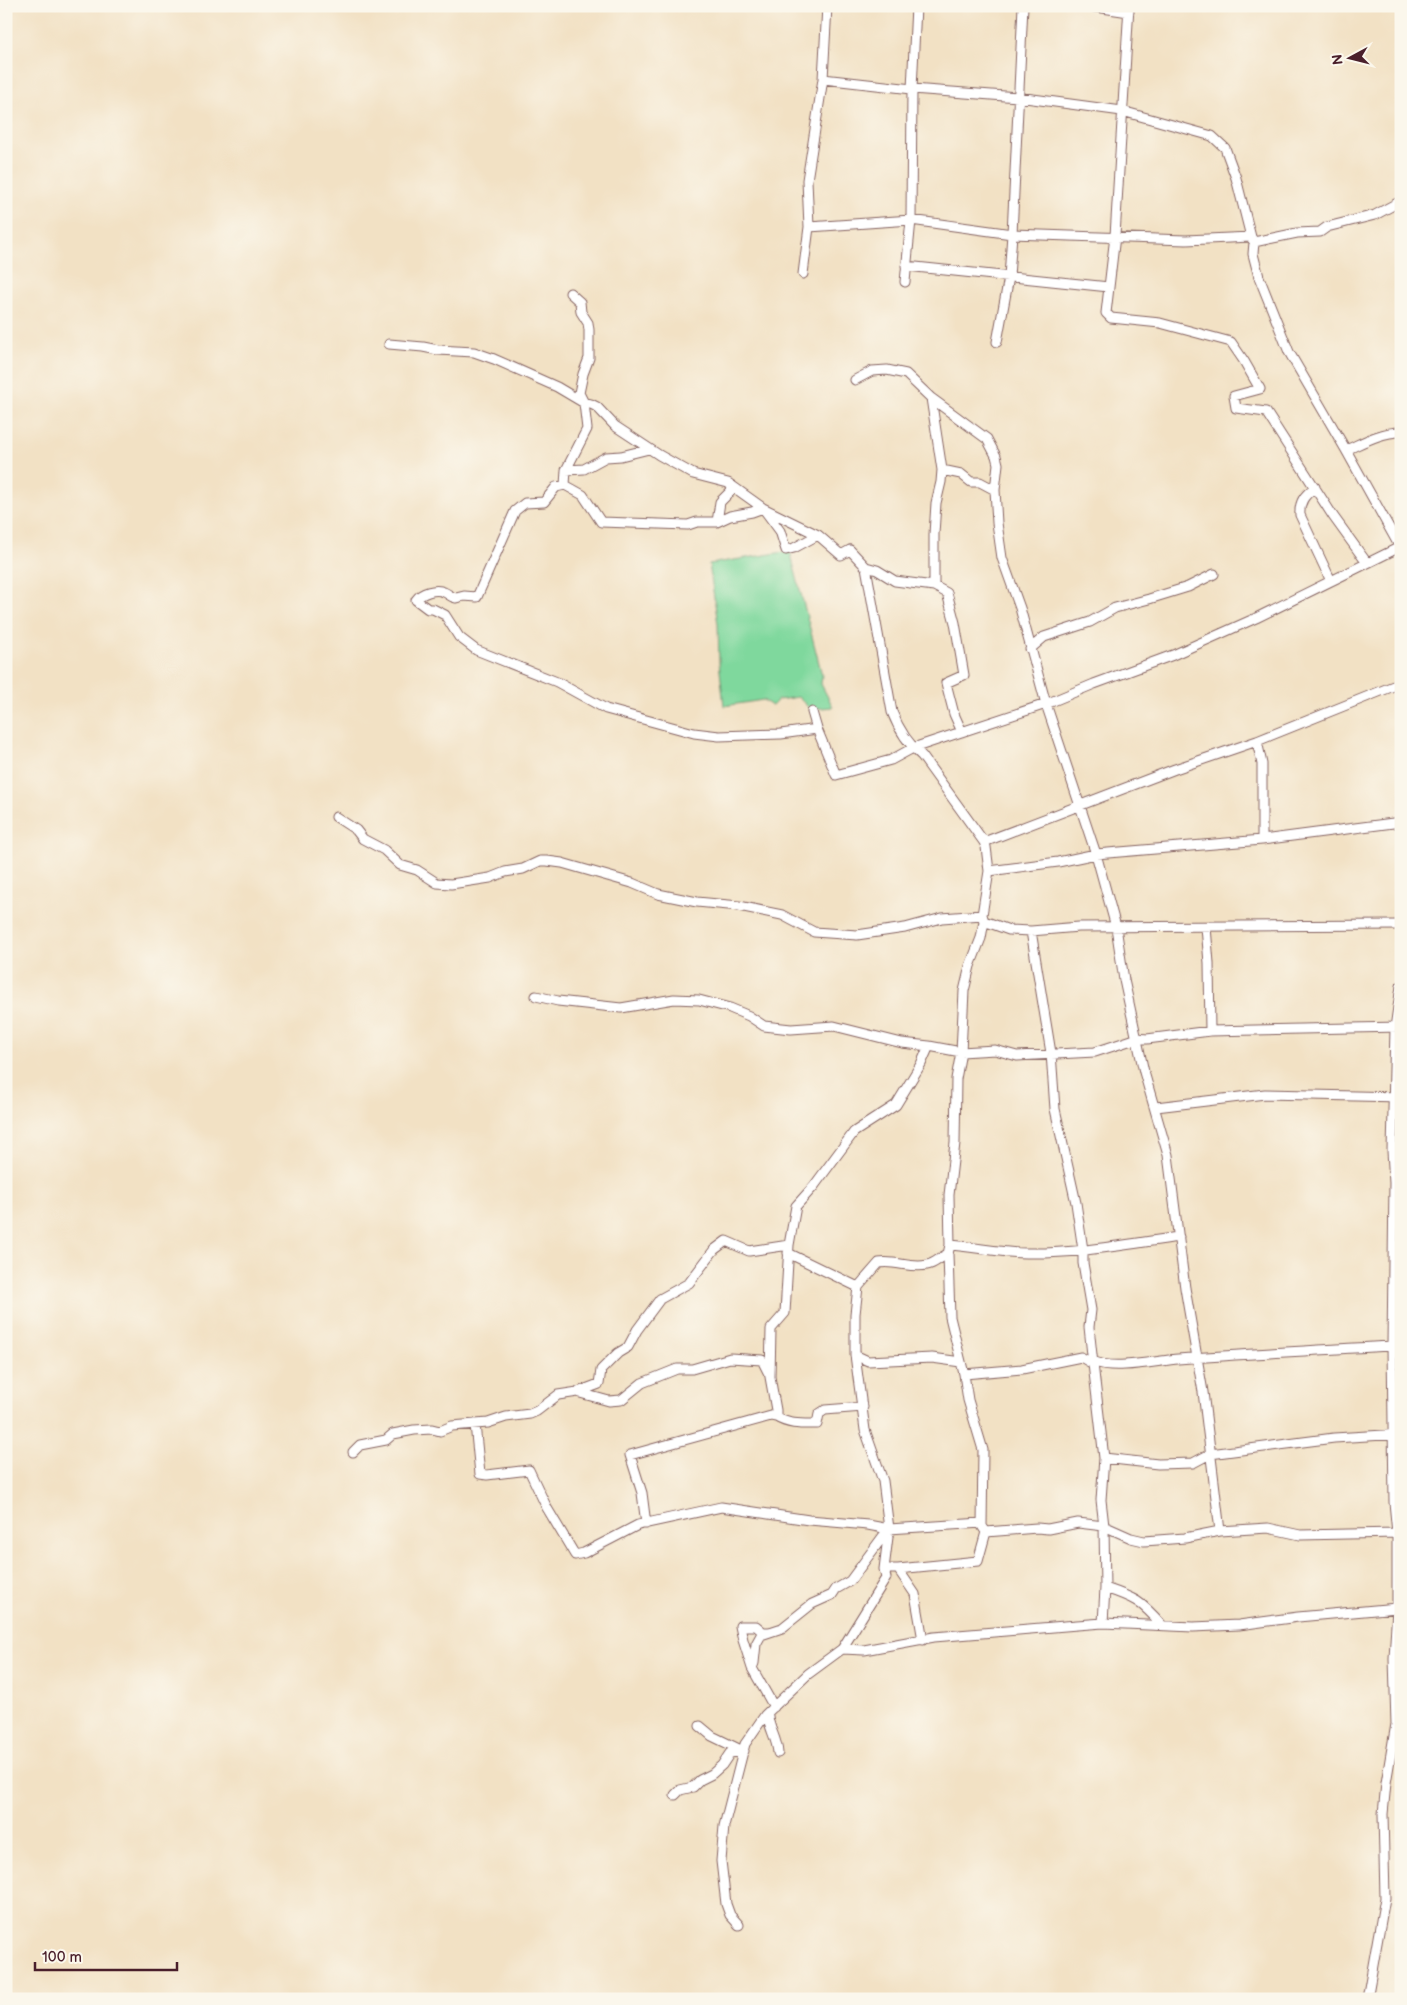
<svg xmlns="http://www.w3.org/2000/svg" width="1407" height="2005" font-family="'Balsamiq Sans',sans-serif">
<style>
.green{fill:#7fd89d;stroke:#647c64}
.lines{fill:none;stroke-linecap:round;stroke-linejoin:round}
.minor-casing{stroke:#856361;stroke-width:11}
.minor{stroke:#fff;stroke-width:9}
</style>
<rect width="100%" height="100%" fill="#fbf7ec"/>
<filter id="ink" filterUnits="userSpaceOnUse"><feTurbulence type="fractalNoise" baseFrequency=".02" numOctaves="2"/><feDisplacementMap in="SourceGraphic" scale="10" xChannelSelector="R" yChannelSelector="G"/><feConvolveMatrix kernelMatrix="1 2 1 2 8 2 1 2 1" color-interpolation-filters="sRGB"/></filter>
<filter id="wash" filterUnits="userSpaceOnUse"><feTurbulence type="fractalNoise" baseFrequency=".0096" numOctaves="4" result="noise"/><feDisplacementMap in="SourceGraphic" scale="20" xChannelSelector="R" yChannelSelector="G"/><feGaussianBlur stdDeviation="1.12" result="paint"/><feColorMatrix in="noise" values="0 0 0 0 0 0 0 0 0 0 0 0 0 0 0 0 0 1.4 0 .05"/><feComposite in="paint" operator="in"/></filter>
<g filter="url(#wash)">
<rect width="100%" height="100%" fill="#f2e1c4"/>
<!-- green -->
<path class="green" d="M790,551L822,675L821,684L833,707L810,709L798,697L778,700L772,706L763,700L724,706L719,662L718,624L709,564Z"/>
</g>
<g filter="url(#ink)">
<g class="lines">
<!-- minor casing -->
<g class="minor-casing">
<path id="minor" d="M1089,6L1129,12
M1129,6L1115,236L1106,313L1111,318L1160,323L1231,342L1244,361L1260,389L1234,396L1236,408L1266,412L1333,516L1367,563
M823,79L912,89L1018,97L1122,111L1212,136L1225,148L1236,178L1251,237
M809,227L911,220L1012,234L1186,240L1251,237L1254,242L1253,254L1259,277L1289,352L1346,450L1401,549
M1254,242L1297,233L1320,232L1327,227L1375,215L1401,201
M906,266L1109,287
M803,274L809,227L807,180L823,79L827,6
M905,282L911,220L912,89L916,6
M997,342L1009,277L1012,234L1023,6
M389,344L423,347L438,350L474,352L494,359L557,387L584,403L591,404L597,407L615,426L659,455L693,474L728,483L763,508L818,535L841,555L850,550L866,567L877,570L895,581L934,586L947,593L955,623L964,675L946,683L954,714L962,732
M855,380L872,371L887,370L906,374L931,398L987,439L996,456L998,464L995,490L997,523L1002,558L1020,608L1046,704L1096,854L1116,927L1124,980L1144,1072L1168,1155L1185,1288L1203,1392L1220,1531
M931,398L942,470L961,474L971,482H980L995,490
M1346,450C1364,442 1381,432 1401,432
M566,470L584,469L606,457L621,456L649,449
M565,485L566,470L587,429L584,403L579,393L583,374L589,358V330L588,323L581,312L580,302L570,293
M1315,487C1305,495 1299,501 1300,515L1331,581
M717,522L720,502L734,488
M866,567L892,712C899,730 908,744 922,756L984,842L986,847L989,871L982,915L984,921L981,938L970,966L964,991L961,1052L956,1079L955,1143L949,1195L950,1245L948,1254L950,1317L964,1374L968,1400L983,1450L982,1526L986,1532L978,1561L898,1569H884
M934,586V534L936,503L941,482L942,470
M1030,649L1044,637L1090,622L1115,608L1149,599L1188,587L1214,574
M812,712L817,729L836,775L891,760L913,748L1046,704L1094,684L1173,655L1256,618L1400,547
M817,729L781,734L719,736L694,733L606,709L557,682L476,650L459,637L445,615L433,609H428L416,600C421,593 435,588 444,592C449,594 450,597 456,598L464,596L477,597L515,511L525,503L544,502L556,487L565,485L583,495L601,522L688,525L697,522H717L730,516L752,512L763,508L780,531L786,550L794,548L818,535
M1257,741L1262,764V840
M336,817L356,830L363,839L384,850L400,865L417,870L437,883L451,884L490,878L505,872L523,869L540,861H547L562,863L632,883L658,894L697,902L739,906L782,915L814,932L857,935L905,928L942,918L982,915
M984,842L1175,769L1257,741L1401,683
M989,871L1058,862L1096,854L1262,840L1401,822
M984,921L1009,930L1031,931L1079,927L1401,925
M1206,927L1209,963L1210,1031
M1031,931L1051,1053L1055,1109L1076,1203L1083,1250V1263L1091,1310L1089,1327L1093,1364L1104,1458L1101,1500L1104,1526L1105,1588L1103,1623
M536,996L558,1001L621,1008L674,999L699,1000L730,1008L749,1016L764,1026L791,1029L834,1026L902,1043L929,1046
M1156,1107L1265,1094L1401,1097
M950,1245C975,1247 1001,1253 1026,1253C1077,1254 1128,1244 1179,1237
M788,1253L858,1287
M855,1355L868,1361L932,1358L961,1362
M964,1374L1022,1369L1081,1357L1093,1364L1095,1362C1115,1370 1156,1361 1178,1359C1249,1354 1321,1350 1392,1346
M580,1393L609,1401L621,1400L642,1383L677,1369H692L730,1358L762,1360L769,1374
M863,1407L825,1410L819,1414L817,1424C802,1424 789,1425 776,1417V1410L770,1377L771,1329L785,1313L789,1245L796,1206L814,1186L854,1132L896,1105L921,1064L929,1046L961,1052L995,1050L1017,1056L1095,1052L1138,1038L1147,1039L1210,1031L1401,1027
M475,1424L480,1474L487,1475L529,1470L547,1508L575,1555L584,1553L638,1525L721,1507L809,1520L868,1525L889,1529L982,1523
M353,1452L360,1445L386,1440L393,1434L414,1430L432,1429L440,1431L452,1426L488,1423L506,1417L530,1414L537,1411L558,1395L578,1392L599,1384L601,1370L618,1353L628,1347L637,1330L660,1299L689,1283L714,1250L726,1241L749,1251L789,1245
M1104,1458L1158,1464L1193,1463L1210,1454L1334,1438L1401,1434
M646,1524L642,1493L630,1455L771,1416L776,1417
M986,1532L1037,1528L1048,1529L1078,1523L1104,1526L1131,1538L1144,1541L1185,1538L1220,1531L1268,1528L1300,1535L1397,1533
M898,1569L915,1594L923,1640
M1105,1588C1135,1598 1141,1601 1162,1625
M842,1649L864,1650L934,1637L1077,1625L1103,1623L1193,1627L1239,1625L1298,1617L1397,1608
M752,1668L743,1640L740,1626H756L763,1632H769
M774,1707L752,1668L754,1663L756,1644L761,1635L782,1628L812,1604L832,1595L836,1589L850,1581L887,1531
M765,1715L768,1716C769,1729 777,1738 778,1753
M700,1726L712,1736L743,1751
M675,1795L680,1790L693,1787L700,1780L712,1774L722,1765L730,1753L744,1751
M739,1925L730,1915L726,1904L721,1861L724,1826L745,1744L765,1715L808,1674L842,1649L886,1578L884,1569L889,1529L883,1481L865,1430L855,1355V1314L858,1287L879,1263C895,1260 911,1269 927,1265C935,1264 940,1257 948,1254
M1367,1999L1385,1898L1383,1814L1386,1783L1396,1724L1394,1658L1397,1608V1533L1394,1502L1392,1346L1394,1183L1392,1151L1395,1028L1401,986"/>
</g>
<!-- minor -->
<use href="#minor" class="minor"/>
</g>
</g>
<!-- margin -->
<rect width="1407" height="2005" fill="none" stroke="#fbf7ec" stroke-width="25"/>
<!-- north arrow -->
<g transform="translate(1350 58) rotate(263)" stroke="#fbf7ec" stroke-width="4" paint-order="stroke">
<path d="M0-4L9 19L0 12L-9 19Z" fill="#4a1f2b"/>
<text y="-8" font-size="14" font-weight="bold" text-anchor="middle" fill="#4a1f2b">N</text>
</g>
<!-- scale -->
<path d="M35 1962v8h142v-8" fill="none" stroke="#4a1f2b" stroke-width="2.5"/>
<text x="42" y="1962" font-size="15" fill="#4a1f2b" stroke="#fbf7ec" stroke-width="4" paint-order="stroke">100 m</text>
</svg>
